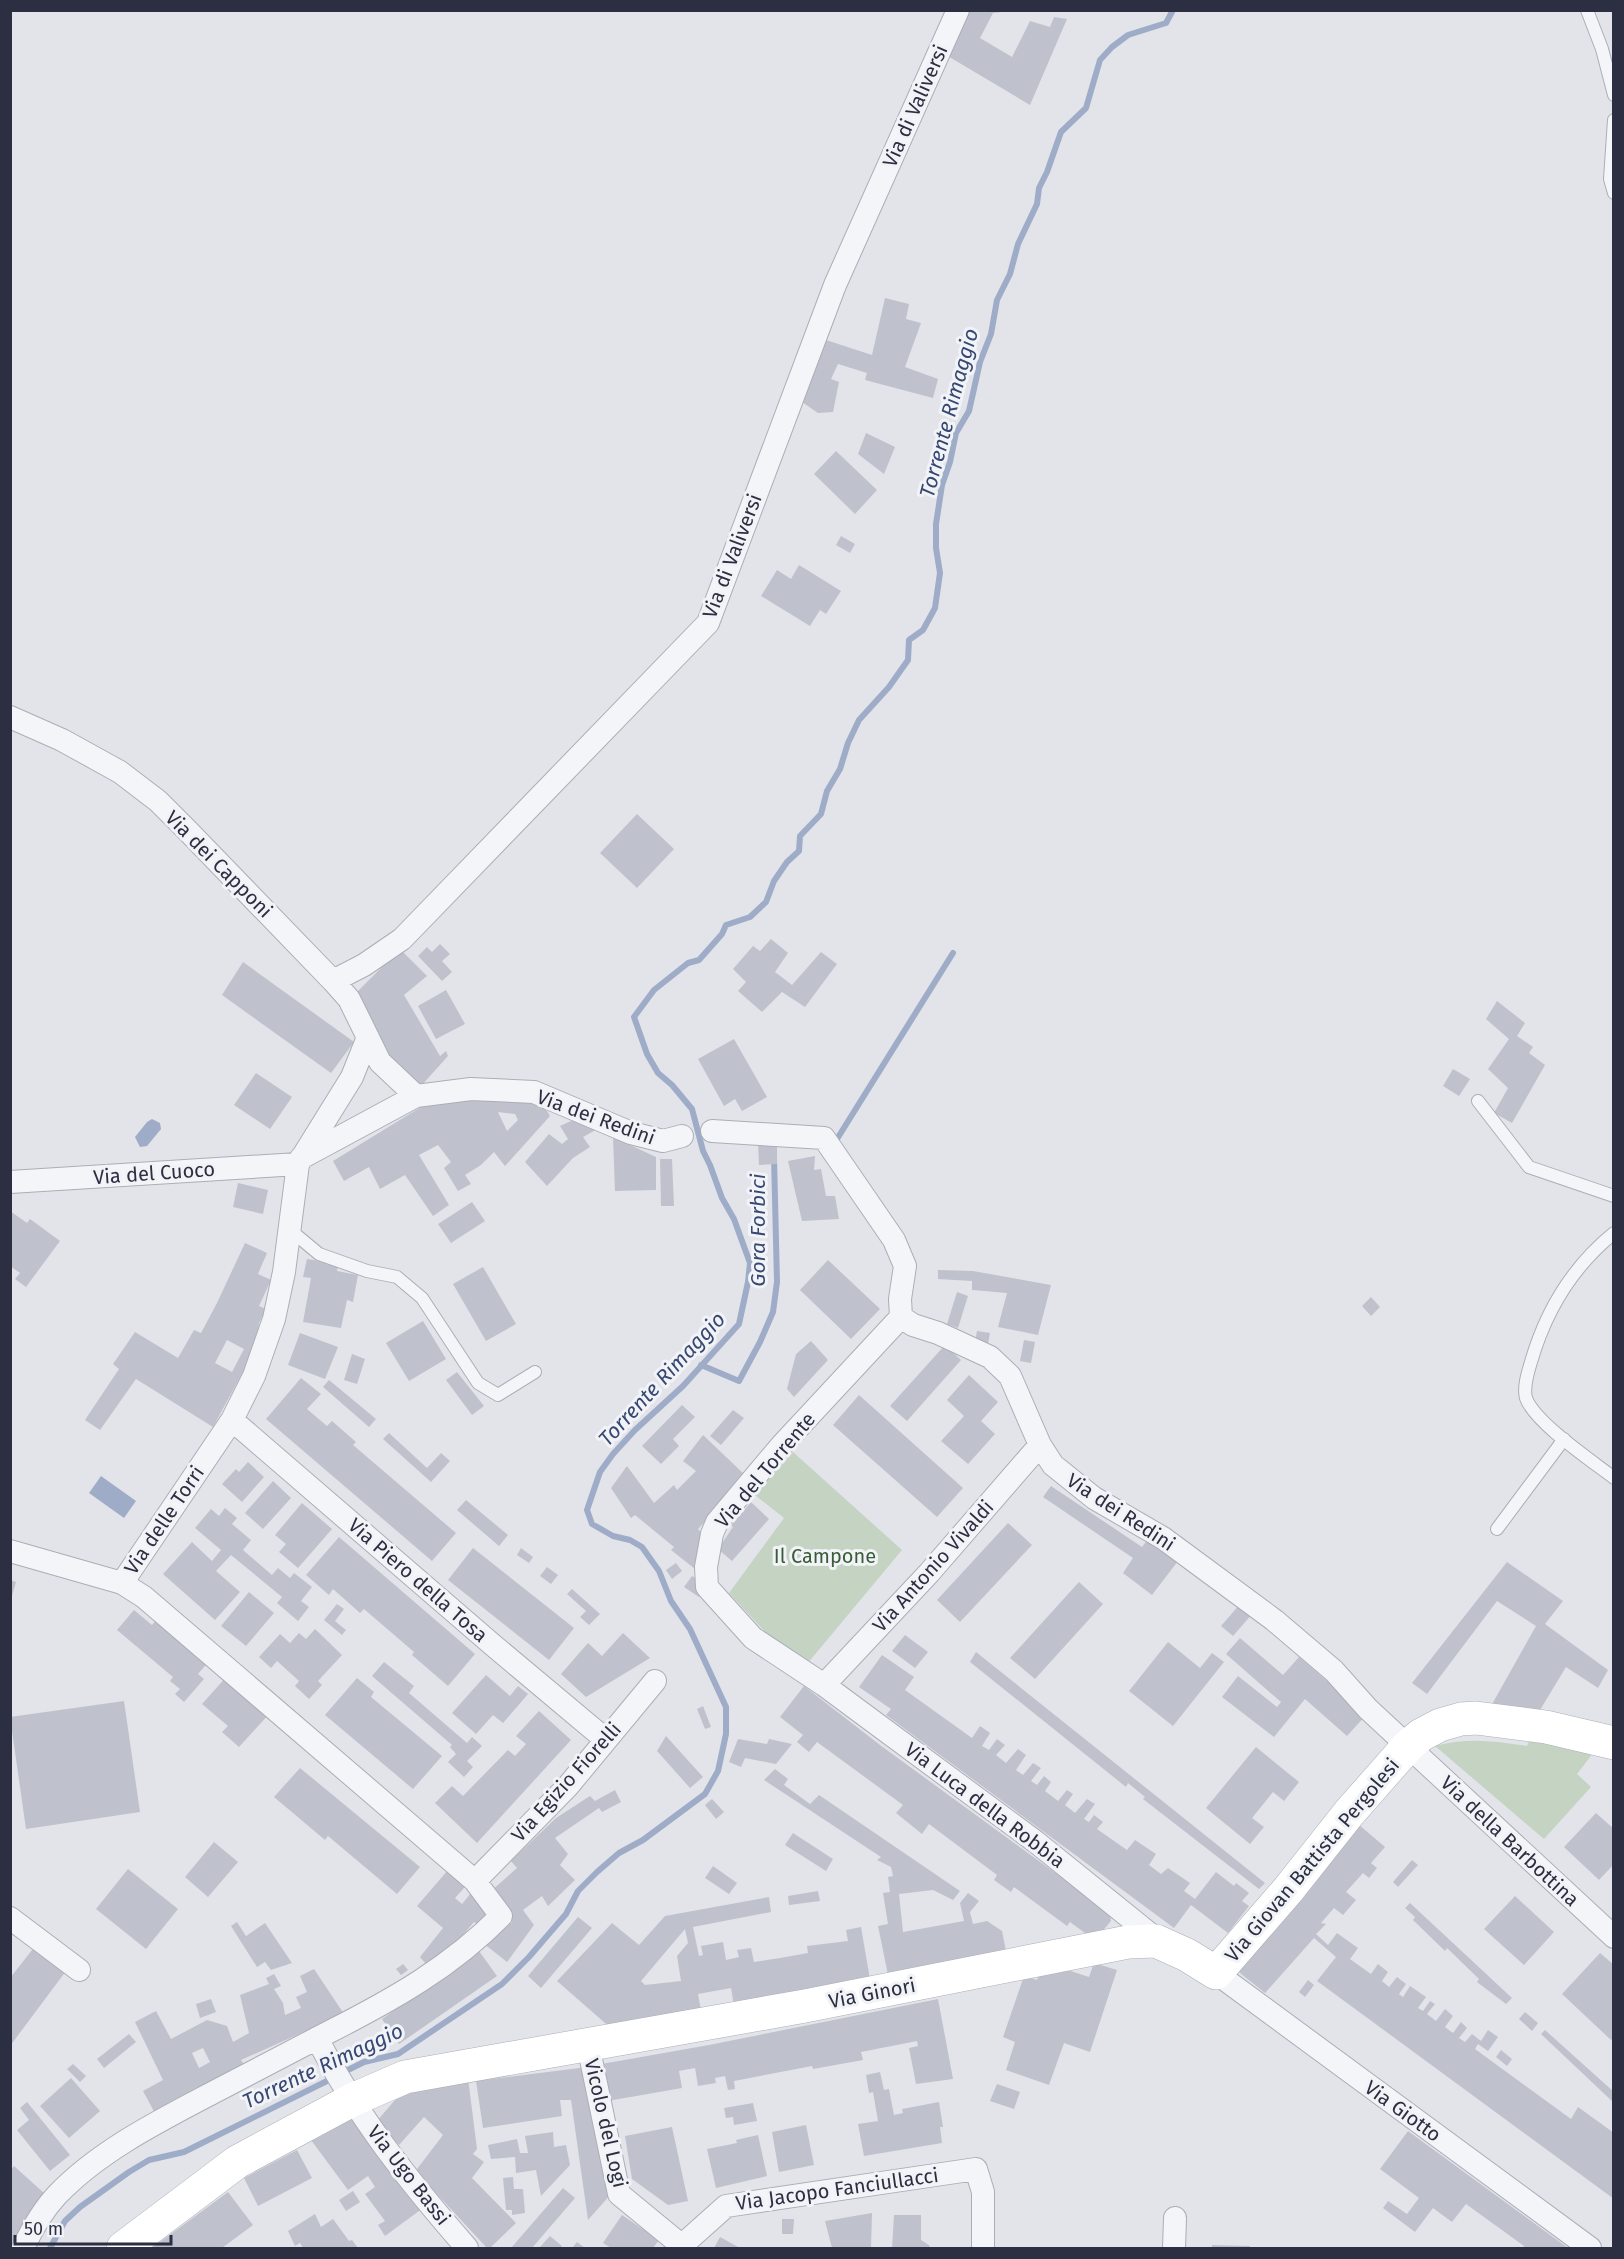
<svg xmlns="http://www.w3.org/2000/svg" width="1624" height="2259" font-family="'Fira Sans',sans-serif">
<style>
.green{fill:#c5d3c3}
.water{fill:#9facc7}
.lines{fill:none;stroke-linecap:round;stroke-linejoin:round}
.stream{stroke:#9facc7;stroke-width:6}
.building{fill:#bfc2cc;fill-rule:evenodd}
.lane-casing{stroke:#abaeb7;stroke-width:14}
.street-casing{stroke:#abaeb7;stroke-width:24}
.secondary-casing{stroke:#abaeb7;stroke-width:34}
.lane{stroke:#f4f5f8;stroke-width:12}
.street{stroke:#f4f5f8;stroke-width:22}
.secondary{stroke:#fff;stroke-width:33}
.labels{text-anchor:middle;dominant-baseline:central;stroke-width:6;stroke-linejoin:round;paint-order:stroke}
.street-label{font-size:20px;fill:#2b2f41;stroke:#f1f3f7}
.park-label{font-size:20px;fill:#3a5c39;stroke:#f1f3f7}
.water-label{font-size:21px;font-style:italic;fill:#374872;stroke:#f1f3f7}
</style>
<rect width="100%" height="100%" fill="#e2e4ea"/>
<!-- green -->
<path class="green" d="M793,1452L902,1550L807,1664L768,1635L729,1593L784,1518L755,1495Z
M1532,1734L1597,1748L1577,1774L1591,1787L1544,1839L1435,1746C1466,1737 1495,1741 1527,1746Z"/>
<!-- water -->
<path class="water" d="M152,1119L160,1123L161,1129L147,1146L140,1147L135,1137L147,1122Z
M101,1476L136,1501L124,1518L89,1493Z"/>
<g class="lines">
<!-- stream -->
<path class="stream" d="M837,1139L953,953
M701,1365L739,1381L760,1342L773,1312L777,1282L774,1157
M342,2073L364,2062L398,2054L502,1984L529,1957L566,1914L578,1891L597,1872L619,1853L643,1840L705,1794L718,1771L726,1734V1707L690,1629L671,1601L659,1571L642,1547L630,1540L613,1536L592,1524L587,1510L600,1472L613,1454L635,1430L683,1386L739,1324L748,1282L750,1263L734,1219L722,1198L710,1165L703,1151L692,1109L672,1085L658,1073L647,1054L634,1017L654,990L688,963L699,960L722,934L726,925L750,917L766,902L774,881L787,862L799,851L800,836L821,814L827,791L840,769L848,743L859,720L889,687L908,660L909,640L923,630L935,608L940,573L936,548V524L942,485L950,462L956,433L969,411L980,362L991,334L997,300L1010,274L1018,244L1037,204L1039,188L1047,172L1061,132L1086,108L1100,60L1112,47L1128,35L1166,23L1173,10
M50,2248L65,2221L80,2207L129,2172L149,2160L184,2152L333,2078"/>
</g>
<!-- building -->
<path class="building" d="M966,10H1001L1002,12L993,13L980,38L1012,57L1030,21L1050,27L1054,17L1067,19L1030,105L946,55Z
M885,298L909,304L906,319L921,323L905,367L938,379L933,398L865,380L867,373L838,364L831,379L839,382L833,412L818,413L802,402L820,338L872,355Z
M866,433L895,447L884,474L858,454Z
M836,451L877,490L855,514L814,474Z
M841,536L855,544L850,553L836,545Z
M799,565L841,591L826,614L820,610L810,626L761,596L777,570L791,579Z
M637,814L674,849L637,888L600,853Z
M771,939L788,953L775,972L792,985L821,952L837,964L805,1007L782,992L762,1012L738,991L746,982L733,969L753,946L760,951Z
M440,944L450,954L442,961L452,972L442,981L418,956L427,947L432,952Z
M400,949L427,976L404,995L440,1056L446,1051L448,1056L421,1086L394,1065L355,994Z
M243,962L354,1042L331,1073L222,995Z
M446,990L465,1024L436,1039L418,1006Z
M1497,1001L1525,1023L1517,1036L1533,1047L1529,1053L1545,1065L1512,1123L1494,1113L1508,1088L1488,1069L1509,1039L1486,1019Z
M734,1039L767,1097L742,1111L735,1099L724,1106L698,1059Z
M1453,1069L1470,1079L1459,1096L1443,1086Z
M256,1073L292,1097L270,1129L234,1105Z
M439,1096L539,1098L550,1116L505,1166L494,1152L481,1165L465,1175L471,1184L458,1191L444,1168L451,1162L438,1145L419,1155L449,1205L433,1216L405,1175L380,1189L369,1167L344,1181L333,1161ZM498,1112L515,1114L518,1120L507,1131Z
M582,1116L601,1127L583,1137L590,1147L573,1158L547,1186L525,1162L549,1134L562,1144L568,1139L560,1126Z
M613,1137L656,1157V1190L615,1191Z
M758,1143H777V1164L759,1165Z
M815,1156L814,1170L821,1169L826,1196H835L839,1219L802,1221L788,1161Z
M660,1159H672L674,1206H661Z
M238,1183L268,1190L263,1214L233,1207Z
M472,1202L485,1221L451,1243L438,1224Z
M10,1211L27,1223L30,1219L60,1241L26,1287L15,1279L20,1273L10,1266Z
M245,1243L267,1253L258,1274L271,1280L259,1306L266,1309L259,1323L257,1341L243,1372L213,1427L136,1379L100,1430L85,1420L119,1369L113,1364L135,1332L178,1358L194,1330L201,1333L217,1303ZM227,1340L244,1349L232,1372L215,1363Z
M307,1259L338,1264L337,1271L358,1275L353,1302L347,1300L341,1328L303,1322L311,1278L303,1277Z
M828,1260L880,1309L851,1339L800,1290Z
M483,1267L516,1324L486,1341L453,1284Z
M938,1270L973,1271L1051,1285L1038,1335L998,1327L1007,1293L972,1290V1281L938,1279Z
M957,1292L968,1296L958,1328L947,1324Z
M1371,1297L1380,1307L1371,1316L1362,1306Z
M423,1321L446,1359L409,1381L386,1343Z
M977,1331L990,1333L988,1344L975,1342Z
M300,1333L338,1347L325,1379L288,1365Z
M1024,1340L1035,1342L1031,1363L1020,1361Z
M811,1341L828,1360L794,1397L787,1389L796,1354Z
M945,1345L961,1360L907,1421L890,1406Z
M352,1354L365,1359L357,1384L344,1380Z
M457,1372L484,1406L472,1415L446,1380Z
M969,1375L998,1402L981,1421L995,1434L968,1464L941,1441L964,1416L947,1400Z
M301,1378L321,1394L307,1409L327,1426L332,1421L356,1442L353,1445L456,1533L432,1561L266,1419Z
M329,1380L376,1419L369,1427L323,1387Z
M859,1395L963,1488L937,1517L833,1425Z
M682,1405L695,1417L673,1439L679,1446L661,1464L642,1446Z
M733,1410L744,1418L721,1445L710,1436Z
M389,1433L427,1468L441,1453L450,1461L431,1482L383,1439Z
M703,1435L747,1477L698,1529L710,1541L695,1569L671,1550L674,1547L635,1515L631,1518L611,1488L627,1466L654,1503L674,1485L677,1490L696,1471L683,1461Z
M248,1462L264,1477L242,1502L222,1484L236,1469L239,1472Z
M273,1481L291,1498L263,1529L245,1513Z
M1051,1486L1142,1547L1148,1539L1178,1561L1152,1595L1123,1573L1133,1558L1043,1497Z
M466,1500L508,1535L499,1546L457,1510Z
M751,1502L769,1519L732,1561L718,1549L733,1527L731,1525Z
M302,1503L332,1529L298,1568L279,1552L286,1544L275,1535Z
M225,1508L237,1518L232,1524L251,1540L243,1550L272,1575L278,1568L290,1578L294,1573L312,1587L301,1601L309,1607L298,1621L277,1603L282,1597L231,1555L216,1571L240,1592L215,1620L163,1574L192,1542L212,1561L221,1550L195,1528L211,1509L219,1516Z
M1008,1523L1032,1545L960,1622L937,1600Z
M339,1537L475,1654L448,1686L412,1655L414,1652L364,1609L360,1613L333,1589L329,1595L306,1575Z
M473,1548L574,1628L549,1660L448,1580Z
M521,1548L533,1557L529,1563L517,1555Z
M1507,1562L1563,1601L1545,1624L1608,1670L1598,1688L1566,1667L1540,1710L1491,1706L1536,1626L1497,1601L1427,1694L1412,1683Z
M676,1563L682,1571L672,1579L666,1570Z
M547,1567L558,1575L551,1584L540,1576Z
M692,1576L706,1585L699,1597L684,1587Z
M10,1580L16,1582L11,1599H10Z
M1079,1582L1103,1604L1035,1679L1010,1658Z
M572,1589L600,1614L589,1625L580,1617L586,1611L567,1594Z
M249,1592L274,1613L246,1646L221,1626Z
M1241,1603L1253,1613L1233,1636L1221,1626Z
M337,1604L344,1609L335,1621L346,1630L342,1635L324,1620Z
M134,1610L152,1625L159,1617L210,1660L198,1674L204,1679L184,1702L175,1694L180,1689L170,1681L173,1677L117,1630Z
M315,1629L342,1655L318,1681L322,1685L309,1699L295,1686L299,1681L277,1661L271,1668L259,1657L280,1634L290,1643L299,1633L306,1639Z
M623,1633L650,1658L586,1697L561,1674L588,1643L602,1656Z
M905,1635L928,1652L915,1668L892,1651Z
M1240,1638L1283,1675L1299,1657L1366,1715L1347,1736L1305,1699L1274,1737L1222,1697L1238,1676L1277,1707L1281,1702L1226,1654Z
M1168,1642L1200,1668L1212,1653L1224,1662L1173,1726L1129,1691Z
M976,1652L1265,1883L1259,1889L1143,1799L1145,1797L1128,1783L1126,1787L970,1662Z
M882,1655L914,1677L905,1690L972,1738L980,1726L990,1733L982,1746L989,1750L997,1739L1005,1745L996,1755L1006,1763L1018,1749L1026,1755L1016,1770L1023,1775L1033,1763L1041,1768L1031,1781L1037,1785L1044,1776L1051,1782L1045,1791L1058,1801L1067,1790L1073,1794L1065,1805L1075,1813L1087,1799L1095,1804L1084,1819L1089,1822L1094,1815L1103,1822L1097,1829L1127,1850L1135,1840L1156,1854L1149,1865L1161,1874L1168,1868L1190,1883L1184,1891L1195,1899L1216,1872L1234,1886L1236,1883L1249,1893L1242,1901L1249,1906L1228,1933L1191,1905L1174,1928L886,1715L891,1709L859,1687Z
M384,1662L414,1686L409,1693L467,1743L472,1737L482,1746L467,1761L473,1767L464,1777L448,1762L456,1754L450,1747L452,1745L372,1676Z
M228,1675L270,1713L239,1747L222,1732L228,1726L202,1704Z
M486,1675L510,1696L518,1686L528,1694L503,1723L493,1715L476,1734L452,1713Z
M357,1678L374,1692L371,1697L442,1756L413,1789L325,1715Z
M804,1686L880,1745L1110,1913L1111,1921L1100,1934L1089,1936L1070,1922L1067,1926L1014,1887L1011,1892L994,1880L997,1875L929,1824L922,1834L896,1813L903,1805L817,1742L809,1752L797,1742L803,1735L780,1717Z
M124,1701L140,1812L26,1829L10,1717Z
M703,1706L711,1727L705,1729L697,1709Z
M539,1711L571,1740L477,1843L435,1803L452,1786L463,1796L508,1750L515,1756L526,1744L516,1736Z
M666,1736L703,1777L690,1788L657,1751Z
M738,1739L767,1744L769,1739L792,1744L776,1764L745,1758L741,1767L729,1762Z
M1256,1747L1299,1782L1284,1801L1273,1792L1252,1818L1264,1827L1250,1844L1206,1808Z
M300,1768L420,1867L397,1894L328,1836L325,1840L274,1797Z
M775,1769L788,1779L784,1785L810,1804L819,1795L960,1891L953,1900L933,1890L899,1894L903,1932L964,1921L960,1903L968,1893L979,1901L970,1912L973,1924L987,1921L1002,1931L1006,1951L888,1975L878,1926L888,1924L883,1893L890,1892L888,1877L893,1876L891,1867L877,1860L881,1857L764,1780Z
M615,1790L621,1802L602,1812L599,1808L555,1838L568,1854L560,1865L575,1880L548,1906L542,1896L523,1910L534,1925L507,1962L483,1943L498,1934L512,1922L489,1893L517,1868L511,1861L556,1818L590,1796L595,1801Z
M712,1799L724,1812L716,1819L705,1805Z
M1596,1813L1614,1829V1864L1599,1880L1564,1847Z
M1358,1824L1385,1847L1371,1863L1377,1868L1369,1878L1363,1873L1346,1892L1356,1900L1343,1915L1334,1908L1321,1923L1326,1924L1316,1934L1328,1945L1337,1933L1358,1948L1350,1959L1371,1974L1378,1964L1388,1972L1382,1981L1389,1987L1397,1977L1406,1984L1399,1994L1403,1997L1410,1986L1426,1997L1418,2008L1423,2011L1430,2001L1435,2004L1427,2014L1436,2021L1445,2009L1453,2016L1445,2027L1453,2033L1461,2022L1467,2028L1459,2038L1465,2042L1472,2034L1481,2041L1488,2030L1498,2037L1488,2051L1478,2044L1475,2049L1571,2119L1578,2107L1614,2133V2199L1317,1981L1336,1957L1314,1938L1265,1993L1235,1969Z
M793,1833L833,1859L826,1871L785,1845Z
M214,1842L238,1862L208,1897L185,1877Z
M1412,1860L1418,1865L1398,1887L1393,1882Z
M713,1866L737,1883L729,1894L705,1878Z
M128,1869L178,1909L146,1949L96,1909Z
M448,1870L465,1887L455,1898L462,1904L471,1893L488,1911L478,1925L474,1922L432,1971L420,1957L443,1928L417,1906Z
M818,1891L820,1901L789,1905L788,1896Z
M1515,1896L1554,1932L1524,1965L1484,1929Z
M769,1897L771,1912L693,1927L699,1956L703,1955L701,1946L723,1942L726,1960L739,1957L737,1950L751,1948L754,1962L780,1958L808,1953L807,1946L848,1941L846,1930L861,1927L870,1979L734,2006L731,1988L698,1994L701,2010L613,2030L557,1981L612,1923L639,1945L665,1916ZM685,1929L688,1943L677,1956L681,1981L645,1985L641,1981Z
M1410,1903L1512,1998L1506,2004L1477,1982L1479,1979L1447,1948L1445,1951L1413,1920L1415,1917L1405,1908Z
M578,1917L592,1928L541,1988L528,1976Z
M237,1922L246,1936L265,1923L292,1963L271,1970L265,1962L257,1967L231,1926Z
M36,1945L66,1971L10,2046V1978Z
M479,1951L497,1976L399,2044L382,2019Z
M1600,1953L1614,1965V2038L1611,2040L1562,1994Z
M1043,1962L1089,1977L1094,1963L1117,1970L1090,2052L1064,2043L1049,2085L1006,2070L1015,2042L1003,2037L1024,1976L1037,1980Z
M403,1964L408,1970L401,1975L396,1969Z
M314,1969L344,2014L241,2060L245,2066L157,2117L143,2091L163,2080L135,2022L156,2011L171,2039L207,2020L227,2026L233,2042L249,2033L240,1995L269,1984L266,1978L274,1974L281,1986L274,1989L283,2003L285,2015L301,2008L296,1997L307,1992L300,1976ZM203,2048L210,2062L199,2068L192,2053Z
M1308,1980L1314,1985L1305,1997L1299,1992Z
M211,1999L216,2012L200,2018L196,2004Z
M938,1999L953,2079L916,2084L909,2048L918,2046L917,2041L861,2052L863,2060L813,2069L812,2066L734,2081L735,2089L728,2090L725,2076L715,2078L716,2083L698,2086L695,2068L679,2071L682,2088L602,2102L596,2065L709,2045Z
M1525,2012L1538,2023L1532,2031L1519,2019Z
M1545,2030L1614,2092V2103L1541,2034Z
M129,2034L136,2042L104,2068L97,2059Z
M1501,2050L1512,2059L1507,2066L1496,2057Z
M73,2064L86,2076L80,2082L67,2069Z
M587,2067L611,2194L588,2220L571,2100H560L562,2116L483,2128L476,2081Z
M880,2072L884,2090L889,2089L894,2115L903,2113L902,2109L939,2102L943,2127H940L942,2143L864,2156L858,2124L878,2121L873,2092L869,2093L866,2075Z
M71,2078L100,2111L69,2138L40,2106Z
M468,2078L477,2149L473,2154L484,2162L472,2178L516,2223L490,2248H487L422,2178L417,2169L443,2135L424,2117L399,2145L376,2122L408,2085Z
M997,2084L1020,2092L1014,2109L990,2101Z
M27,2102L70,2155L50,2171L17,2130L29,2120L20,2108Z
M753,2103L757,2121L734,2125L733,2117L726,2118L724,2108Z
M353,2118L423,2208L385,2236L378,2225L385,2221L365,2194L375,2187L368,2176L348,2190L311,2140Z
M806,2125L814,2165L779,2172L772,2132Z
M672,2127L688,2201L668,2205L632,2179L625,2136Z
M1408,2131L1568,2248H1523L1524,2246L1466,2204L1452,2222L1433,2208L1415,2232L1383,2208L1388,2201L1407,2214L1419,2198L1380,2169Z
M553,2132L554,2147L566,2145L570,2165L541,2196L536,2170L516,2173L515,2157L491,2159L488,2145L517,2139L520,2153H528L525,2136Z
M758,2135L767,2176L716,2188L707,2149L737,2143L736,2140Z
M297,2150L312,2178L258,2206L244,2178Z
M14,2166L44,2193L10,2248V2171Z
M513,2177L514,2189H523L525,2213L512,2215V2210H506L503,2178Z
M563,2188L575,2198L532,2248H511Z
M353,2191L360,2202L346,2211L339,2200Z
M228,2192L253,2225L222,2248H152Z
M872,2213L871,2248H832L825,2221Z
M315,2214L321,2227L333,2219L349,2241L352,2240L358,2248H303L300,2243L295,2246L288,2231Z
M622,2215L659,2240L653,2248H611L603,2243Z
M894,2215H921V2240L929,2245L930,2248H892Z
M782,2219H794L793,2234H782Z
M550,2236L562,2246L560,2248H539Z
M720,2237L740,2248H714Z
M577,2242L585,2248H572Z
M1212,2245L1250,2246V2248H1212Z"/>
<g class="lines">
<!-- lane casing -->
<g class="lane-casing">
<path id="lane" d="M1587,10L1602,49L1614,95
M1614,120L1610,179L1614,193
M1478,1101L1529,1167L1614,1196
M289,1229L319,1254L367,1271L397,1277L422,1298L478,1383L498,1395L535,1372
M1614,1233C1572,1267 1546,1310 1531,1362C1528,1372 1523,1387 1526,1398C1534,1422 1592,1461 1614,1478
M1497,1529L1564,1439"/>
</g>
<!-- street casing -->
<g class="street-casing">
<path id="street" d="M10,717L62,740L120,772L158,801L187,830L333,981L349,999L380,1062L416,1096L471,1089L534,1092L631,1133L663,1141L682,1136
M333,981L364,965L402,939L708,623L835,285L958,10
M712,1131L824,1138L894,1240L905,1266L900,1299L901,1317L913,1325L938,1333L990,1357L1010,1376L1040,1445L1053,1465L1094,1498L1163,1538L1274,1620L1334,1671L1368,1709L1614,1937
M301,1158L416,1096
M10,1182L298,1164
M901,1317L781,1446L717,1522L712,1534L706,1567L707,1587L753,1638L824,1685L1036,1842L1150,1934L1156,1941
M232,1420L494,1646L605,1739
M10,1551L122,1583L144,1597L475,1881L501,1916C451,1967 392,2000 329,2032C291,2052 253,2072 216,2091C161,2120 100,2150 57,2195C42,2211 32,2229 23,2248
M122,1583L232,1420L254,1376L274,1319L284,1272L298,1164L352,1077L368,1037
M824,1685L929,1573L1040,1445
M475,1881L568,1786L655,1681
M10,1918L79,1970
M1216,1973L1590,2248
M317,2038C356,2115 411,2184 467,2248
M588,2045L619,2194L681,2245
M679,2248L726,2206L976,2169L983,2192V2248
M1174,2248L1175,2218"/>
</g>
<!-- secondary casing -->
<g class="secondary-casing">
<path id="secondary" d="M123,2248L237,2162L352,2100L405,2077L805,2006L1128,1942L1156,1941L1187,1955L1216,1973L1288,1890L1349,1813L1408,1746L1421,1735L1440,1725L1461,1719L1476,1718L1546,1727L1614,1743"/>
</g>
<!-- lane -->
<use href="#lane" class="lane"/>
<!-- street -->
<use href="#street" class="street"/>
<!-- secondary -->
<use href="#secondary" class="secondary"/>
</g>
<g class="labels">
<!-- street labels -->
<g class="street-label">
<text transform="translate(915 106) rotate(-66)">Via di Valiversi</text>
<text transform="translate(732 556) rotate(-69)">Via di Valiversi</text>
<text transform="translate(219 864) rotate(45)">Via dei Capponi</text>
<text transform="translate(596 1117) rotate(20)">Via dei Redini</text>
<text transform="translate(154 1173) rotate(-4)">Via del Cuoco</text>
<text transform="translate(765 1470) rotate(-50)">Via del Torrente</text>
<text transform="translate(1121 1512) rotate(33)">Via dei Redini</text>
<text transform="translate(164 1520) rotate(-56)">Via delle Torri</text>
<text transform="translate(933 1566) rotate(-48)">Via Antonio Vivaldi</text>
<text transform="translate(418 1580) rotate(41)">Via Piero della Tosa</text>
<text transform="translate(566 1782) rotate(-48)">Via Egizio Fiorelli</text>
<text transform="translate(985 1805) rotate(37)">Via Luca della Robbia</text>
<text transform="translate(1510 1841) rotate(43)">Via della Barbottina</text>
<text transform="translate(1312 1860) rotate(-50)">Via Giovan Battista Pergolesi</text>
<text transform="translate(872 1993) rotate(-11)">Via Ginori</text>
<text transform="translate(1403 2111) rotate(36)">Via Giotto</text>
<text transform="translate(606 2123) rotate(77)">Vicolo del Logi</text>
<text transform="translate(409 2175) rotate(52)">Via Ugo Bassi</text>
<text transform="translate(837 2189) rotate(-8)">Via Jacopo Fanciullacci</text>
</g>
<!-- park labels -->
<g class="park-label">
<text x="825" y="1556">Il Campone</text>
</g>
<!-- water labels -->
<g class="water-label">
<text transform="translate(949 413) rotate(-75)">Torrente Rimaggio</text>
<text transform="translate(758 1230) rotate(-90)">Gora Forbici</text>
<text transform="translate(662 1379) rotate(-47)">Torrente Rimaggio</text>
<text transform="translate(323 2066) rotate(-25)">Torrente Rimaggio</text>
</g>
</g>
<!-- border -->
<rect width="1624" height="2259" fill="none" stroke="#2b2f41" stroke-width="24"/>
<!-- scale -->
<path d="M15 2235v9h156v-9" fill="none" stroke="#2b2f41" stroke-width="3"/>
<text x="24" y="2235" font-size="18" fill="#2b2f41" stroke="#f1f3f7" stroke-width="4.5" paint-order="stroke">50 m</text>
</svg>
